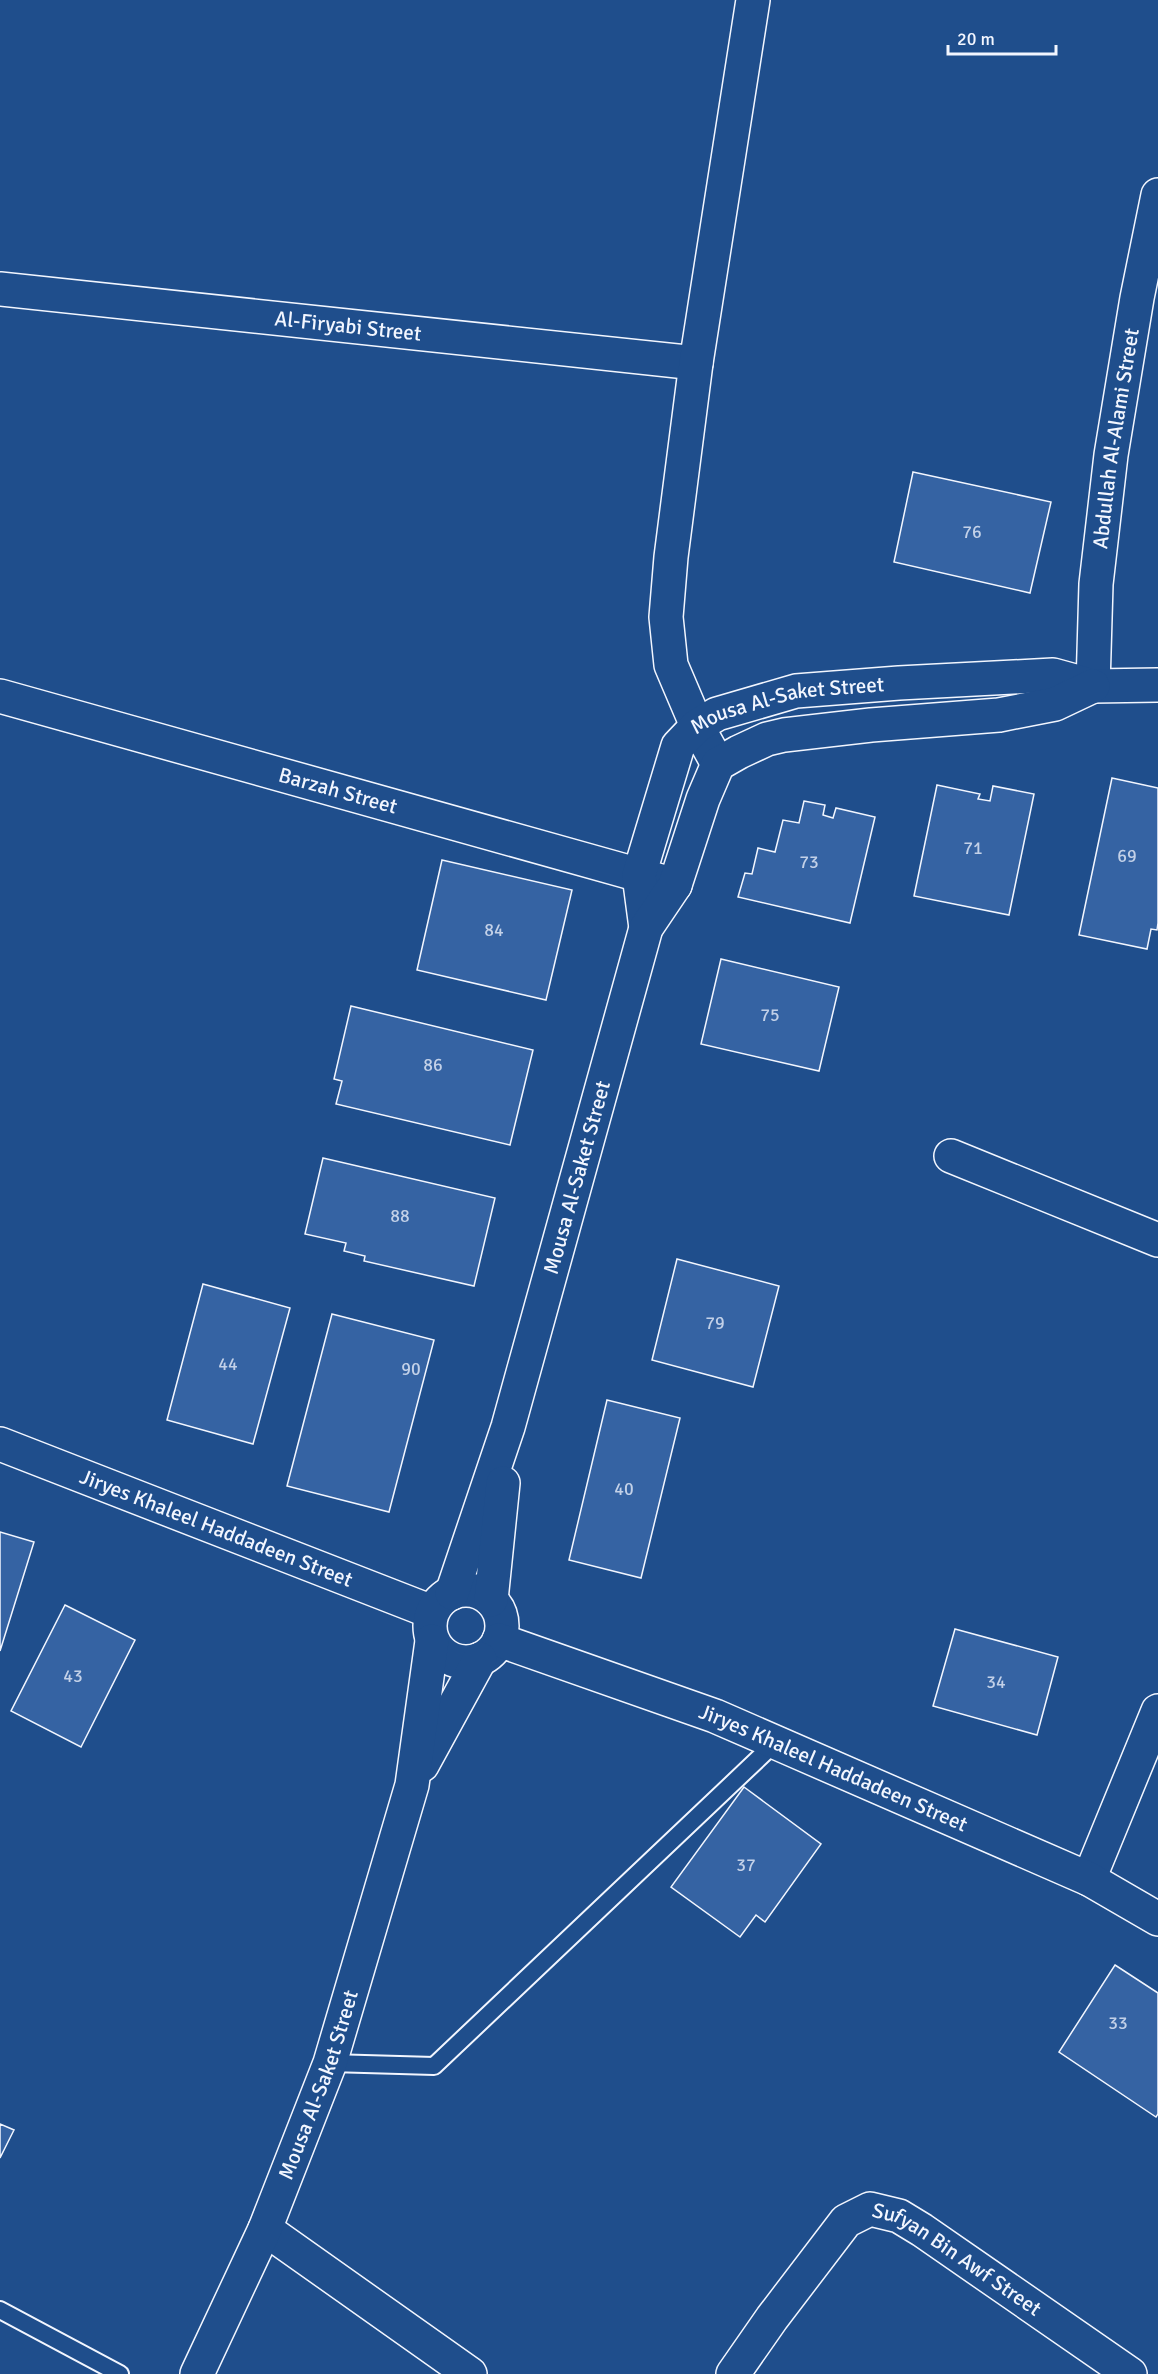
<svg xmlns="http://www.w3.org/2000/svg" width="1158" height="2374" font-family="Signika,sans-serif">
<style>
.building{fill:#3563a3;stroke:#f2f6ff;stroke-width:1.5}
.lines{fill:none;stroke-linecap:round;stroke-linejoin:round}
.lane-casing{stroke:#f2f6ff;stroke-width:20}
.street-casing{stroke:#f2f6ff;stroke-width:36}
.secondary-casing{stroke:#f2f6ff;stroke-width:36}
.lane{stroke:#1f4e8c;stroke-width:16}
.street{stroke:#1f4e8c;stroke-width:33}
.secondary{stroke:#1f4e8c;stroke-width:33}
.labels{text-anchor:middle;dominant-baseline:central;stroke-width:4.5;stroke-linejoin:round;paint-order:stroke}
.number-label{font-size:18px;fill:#c3d1e8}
.street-label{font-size:21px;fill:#f2f6ff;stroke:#1f4e8c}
</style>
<rect width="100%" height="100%" fill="#1f4e8c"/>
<!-- building -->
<path class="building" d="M913,472L1051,502L1030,593L894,562Z
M1112,778L1158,788V923L1157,930L1151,929L1147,949L1079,935Z
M937,785L980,794L978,799L990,801L993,786L1034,794L1009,915L914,896Z
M804,801L825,805L823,815L833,818L836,808L875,817L850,923L738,897L745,873L752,874L758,848L775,852L783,820L799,823Z
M442,860L572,890L546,1000L417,970Z
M721,959L839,987L819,1071L701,1044Z
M351,1006L533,1050L510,1145L336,1104L342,1081L334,1079Z
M323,1158L495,1198L474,1286L364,1261L365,1256L344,1251L346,1243L305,1234Z
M677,1259L779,1286L753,1387L652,1360Z
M203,1284L290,1308L253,1444L167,1420Z
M332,1314L434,1340L389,1512L287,1486Z
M607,1400L680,1418L641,1578L569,1560Z
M0,1532L34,1542L0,1651Z
M65,1605L135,1640L81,1747L11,1711Z
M955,1629L1058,1657L1037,1735L933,1706Z
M744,1787L821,1844L765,1922L756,1915L740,1937L671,1887Z
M1115,1965L1158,1993V2114L1156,2117L1059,2052Z
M0,2124L14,2130L0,2158Z"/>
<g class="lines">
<!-- lane casing -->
<g class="lane-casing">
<path id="lane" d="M330,2063L434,2066L776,1742
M0,2310L120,2374"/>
</g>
<!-- street casing -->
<g class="street-casing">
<g id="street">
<path id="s1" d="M0,289L696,363"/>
<path id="s2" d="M1093,686L1096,584L1111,455L1137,298L1158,195"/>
<path id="s3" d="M0,696L675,885"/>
<path d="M718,764L697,726L671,665L666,617L671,557L696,363L753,0"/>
<path d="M951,1156L1158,1240"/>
<path d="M1089,1879L1158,1711"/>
<path d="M265,2229L470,2374"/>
<path id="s4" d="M733,2374L772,2318L846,2221L870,2209L899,2216L922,2230L1130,2374"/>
</g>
</g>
<!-- secondary casing -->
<g class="secondary-casing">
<g id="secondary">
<path id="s5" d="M646,928L639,875L678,746L697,726L717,714L796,691L899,683L1053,675L1093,686L1158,685"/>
<path id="s6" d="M0,1444L432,1612"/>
<circle cx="466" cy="1626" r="36"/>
<path id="s7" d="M452,1593L508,1427L646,928L675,885L703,799L718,764L739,752L767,739L784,735L871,725L999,715L1055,704L1093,686"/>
<path d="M491,1600L503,1483"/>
<path id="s8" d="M499,1640L715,1716L1089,1879L1158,1919"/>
<path d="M422,1765L480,1659"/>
<path id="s9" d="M197,2374L265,2229L330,2063L412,1785L432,1641"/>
</g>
</g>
<!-- lane -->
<use href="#lane" class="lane"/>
<!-- street -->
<use href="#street" class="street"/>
<!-- secondary -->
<use href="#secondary" class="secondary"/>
</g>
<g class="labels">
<!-- number labels -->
<g class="number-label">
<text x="972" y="532">76</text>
<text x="973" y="848">71</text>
<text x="1127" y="856">69</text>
<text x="809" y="862">73</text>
<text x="494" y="930">84</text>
<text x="770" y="1015">75</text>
<text x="433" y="1065">86</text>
<text x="400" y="1216">88</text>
<text x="715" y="1323">79</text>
<text x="228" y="1364">44</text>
<text x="411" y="1369">90</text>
<text x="624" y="1489">40</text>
<text x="73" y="1676">43</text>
<text x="996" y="1682">34</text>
<text x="746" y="1865">37</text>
<text x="1118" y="2023">33</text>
</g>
<!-- street labels -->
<g class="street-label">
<text stroke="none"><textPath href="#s1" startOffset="350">Al-Firyabi Street</textPath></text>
<text stroke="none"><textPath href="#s2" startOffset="249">Abdullah Al-Alami Street</textPath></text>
<text stroke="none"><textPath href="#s5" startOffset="310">Mousa Al-Saket Street</textPath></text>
<text stroke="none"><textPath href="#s3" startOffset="351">Barzah Street</textPath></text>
<text stroke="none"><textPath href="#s7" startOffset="434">Mousa Al-Saket Street</textPath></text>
<text stroke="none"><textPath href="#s6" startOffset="232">Jiryes Khaleel Haddadeen Street</textPath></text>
<text stroke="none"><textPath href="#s8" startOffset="358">Jiryes Khaleel Haddadeen Street</textPath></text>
<text stroke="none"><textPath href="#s9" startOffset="314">Mousa Al-Saket Street</textPath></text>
<text stroke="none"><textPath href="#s4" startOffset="318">Sufyan Bin Awf Street</textPath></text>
</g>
</g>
<!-- scale -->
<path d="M948 45v9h108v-9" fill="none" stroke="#f2f6ff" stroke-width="3"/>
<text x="957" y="45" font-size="18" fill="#f2f6ff" stroke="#1f4e8c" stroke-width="4.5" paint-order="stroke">20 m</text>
</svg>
